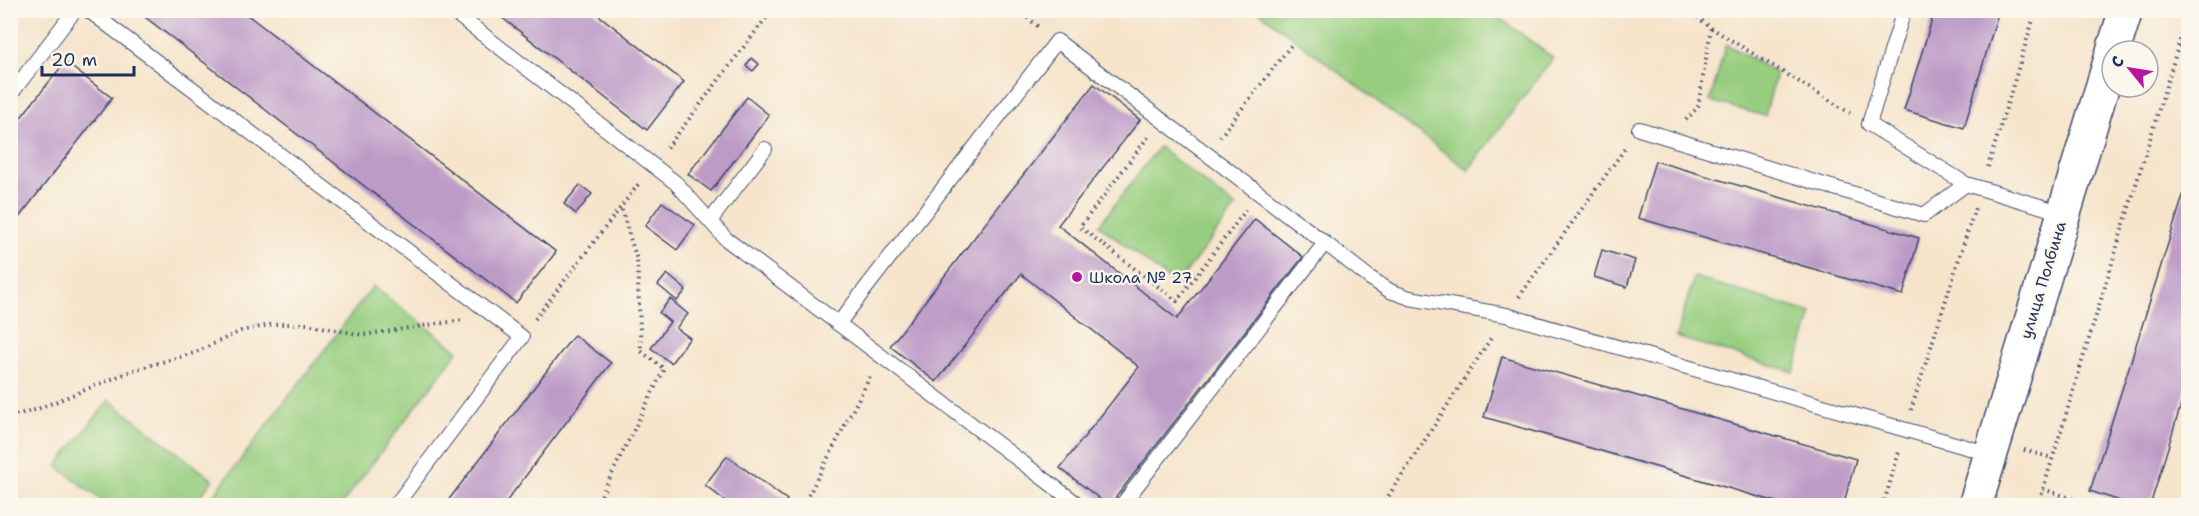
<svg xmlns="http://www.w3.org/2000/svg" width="2199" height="516" font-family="'Shantell Sans',sans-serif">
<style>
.green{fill:#96cd7e;stroke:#587e6e;stroke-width:1.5}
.building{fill:#bd9bc7}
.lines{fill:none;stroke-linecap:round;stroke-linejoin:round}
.service-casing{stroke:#3c4a6e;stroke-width:16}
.tertiary-casing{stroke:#3c4a6e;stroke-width:36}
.path{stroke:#3c4a6e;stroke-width:4;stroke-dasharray:1.5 4.5;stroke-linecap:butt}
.service{stroke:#fff;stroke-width:14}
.tertiary{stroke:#fff;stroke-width:33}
.poi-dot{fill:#b5179e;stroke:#fbf7ec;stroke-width:2}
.labels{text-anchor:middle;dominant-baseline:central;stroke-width:4.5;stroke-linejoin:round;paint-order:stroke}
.poi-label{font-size:16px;fill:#1b2f5e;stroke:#fbf7ec;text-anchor:start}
.street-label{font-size:16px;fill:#1b2f5e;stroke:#fbf7ec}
</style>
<rect width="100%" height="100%" fill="#fbf7ec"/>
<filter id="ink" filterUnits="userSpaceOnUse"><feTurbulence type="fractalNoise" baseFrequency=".0167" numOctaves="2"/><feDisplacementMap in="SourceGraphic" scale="12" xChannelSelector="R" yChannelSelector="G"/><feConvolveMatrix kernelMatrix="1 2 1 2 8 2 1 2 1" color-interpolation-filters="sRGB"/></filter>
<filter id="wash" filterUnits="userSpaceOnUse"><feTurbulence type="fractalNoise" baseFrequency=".008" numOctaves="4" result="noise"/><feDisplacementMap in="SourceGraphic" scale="24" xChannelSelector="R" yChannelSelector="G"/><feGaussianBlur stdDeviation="1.35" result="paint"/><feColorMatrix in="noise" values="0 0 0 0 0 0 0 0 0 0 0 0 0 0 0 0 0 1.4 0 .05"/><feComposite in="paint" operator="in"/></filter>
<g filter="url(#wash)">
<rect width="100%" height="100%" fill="#f6e4cb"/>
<!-- green -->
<path class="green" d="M1258,11H1491L1553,58L1468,170Z
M1726,44L1776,73L1765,116L1710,101Z
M1159,147L1236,207L1176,285L1099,225Z
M1694,277L1812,313L1794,372L1676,337Z
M373,286L458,351L341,505H206Z
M109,400L213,480L193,505H108L57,466Z"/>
<g id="blocks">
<!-- building -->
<path class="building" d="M136,10H241L556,252L516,303Z
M492,10H592L684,82L647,130Z
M1935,10H1999L1964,128L1904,110Z
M751,58L759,64L753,71L746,66Z
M65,62L112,98L10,229V131Z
M1094,84L1140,120L1058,225L1177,319L1255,219L1303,257L1109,506L1060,468L1139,367L1021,274L936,382L890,346Z
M747,97L769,115L711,191L688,174Z
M1655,161L1919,238L1903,295L1638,218Z
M2188,180V382L2150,506H2135L2090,491Z
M580,185L592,194L576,214L564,204Z
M662,202L695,225L677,250L645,226Z
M1602,250L1635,260L1627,287L1594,277Z
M667,274L686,290L677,301L658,285Z
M670,299L688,314L676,328L690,338L671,363L651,348L670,322L659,313Z
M574,335L611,363L503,506H444Z
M1502,357L1856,459L1843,506H1790L1484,417Z
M727,456L787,500L784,506H732L705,485Z"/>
</g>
</g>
<g filter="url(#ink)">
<use href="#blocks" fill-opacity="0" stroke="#3c4a6e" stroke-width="1.5"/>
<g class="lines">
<!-- service casing -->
<g class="service-casing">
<path id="service" d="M88,10L522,337L395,506
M451,10L676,183L726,239L1080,506
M1904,10L1869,124L1966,184
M10,95L75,10
M1639,129L1924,215L1966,184L2063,213
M710,221L765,149
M1325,243L1370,278L1390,291L1410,298L1506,315L1990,454
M838,324L1057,41L1325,243L1121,506"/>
</g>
<!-- tertiary casing -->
<g class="tertiary-casing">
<path id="tertiary" d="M2113,51L2126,10
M1975,506L2112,55"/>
</g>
<!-- path -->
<path class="path" d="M1018,10L1040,28
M1711,28L1850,113
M1686,120L1698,107L1711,28L1689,10
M1148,137L1080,227L1177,301L1246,210
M1220,137L1292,44
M667,148L772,10
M1988,167L2036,10
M1519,297L1626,147
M535,319L640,182
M1911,410L1975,208
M10,416L35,410L134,370L194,353L241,331L274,324H306L363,335L462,320
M2024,450L2052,458
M2043,489L2095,506
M596,506L664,369L641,351L637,260L621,208
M803,506L871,375
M1382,506L1493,335
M1883,506L1899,452
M2038,506L2188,14"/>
<!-- service -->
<use href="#service" class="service"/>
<!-- tertiary -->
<use href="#tertiary" class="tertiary"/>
</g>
</g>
<!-- markers -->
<circle class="poi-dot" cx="1077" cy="277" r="6"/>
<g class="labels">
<!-- poi labels -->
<g class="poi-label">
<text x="1089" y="277">Школа № 27</text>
</g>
<!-- street labels -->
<g class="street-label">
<text transform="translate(2043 280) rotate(-73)">улица Полбина</text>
</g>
</g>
<!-- margin -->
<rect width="2199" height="516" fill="none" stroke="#fbf7ec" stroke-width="36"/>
<!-- north arrow -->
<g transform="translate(2130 69) rotate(300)"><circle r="28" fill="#fbf7ec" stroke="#a1a7b3" stroke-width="1.5"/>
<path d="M0-4.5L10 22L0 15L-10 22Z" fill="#b5179e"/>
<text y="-9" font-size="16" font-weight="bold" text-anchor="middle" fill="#1b2f5e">С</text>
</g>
<!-- scale -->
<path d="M42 66v9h92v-9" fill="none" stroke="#1b2f5e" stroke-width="3"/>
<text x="51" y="66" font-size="18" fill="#1b2f5e" stroke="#fbf7ec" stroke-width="4.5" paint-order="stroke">20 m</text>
</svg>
